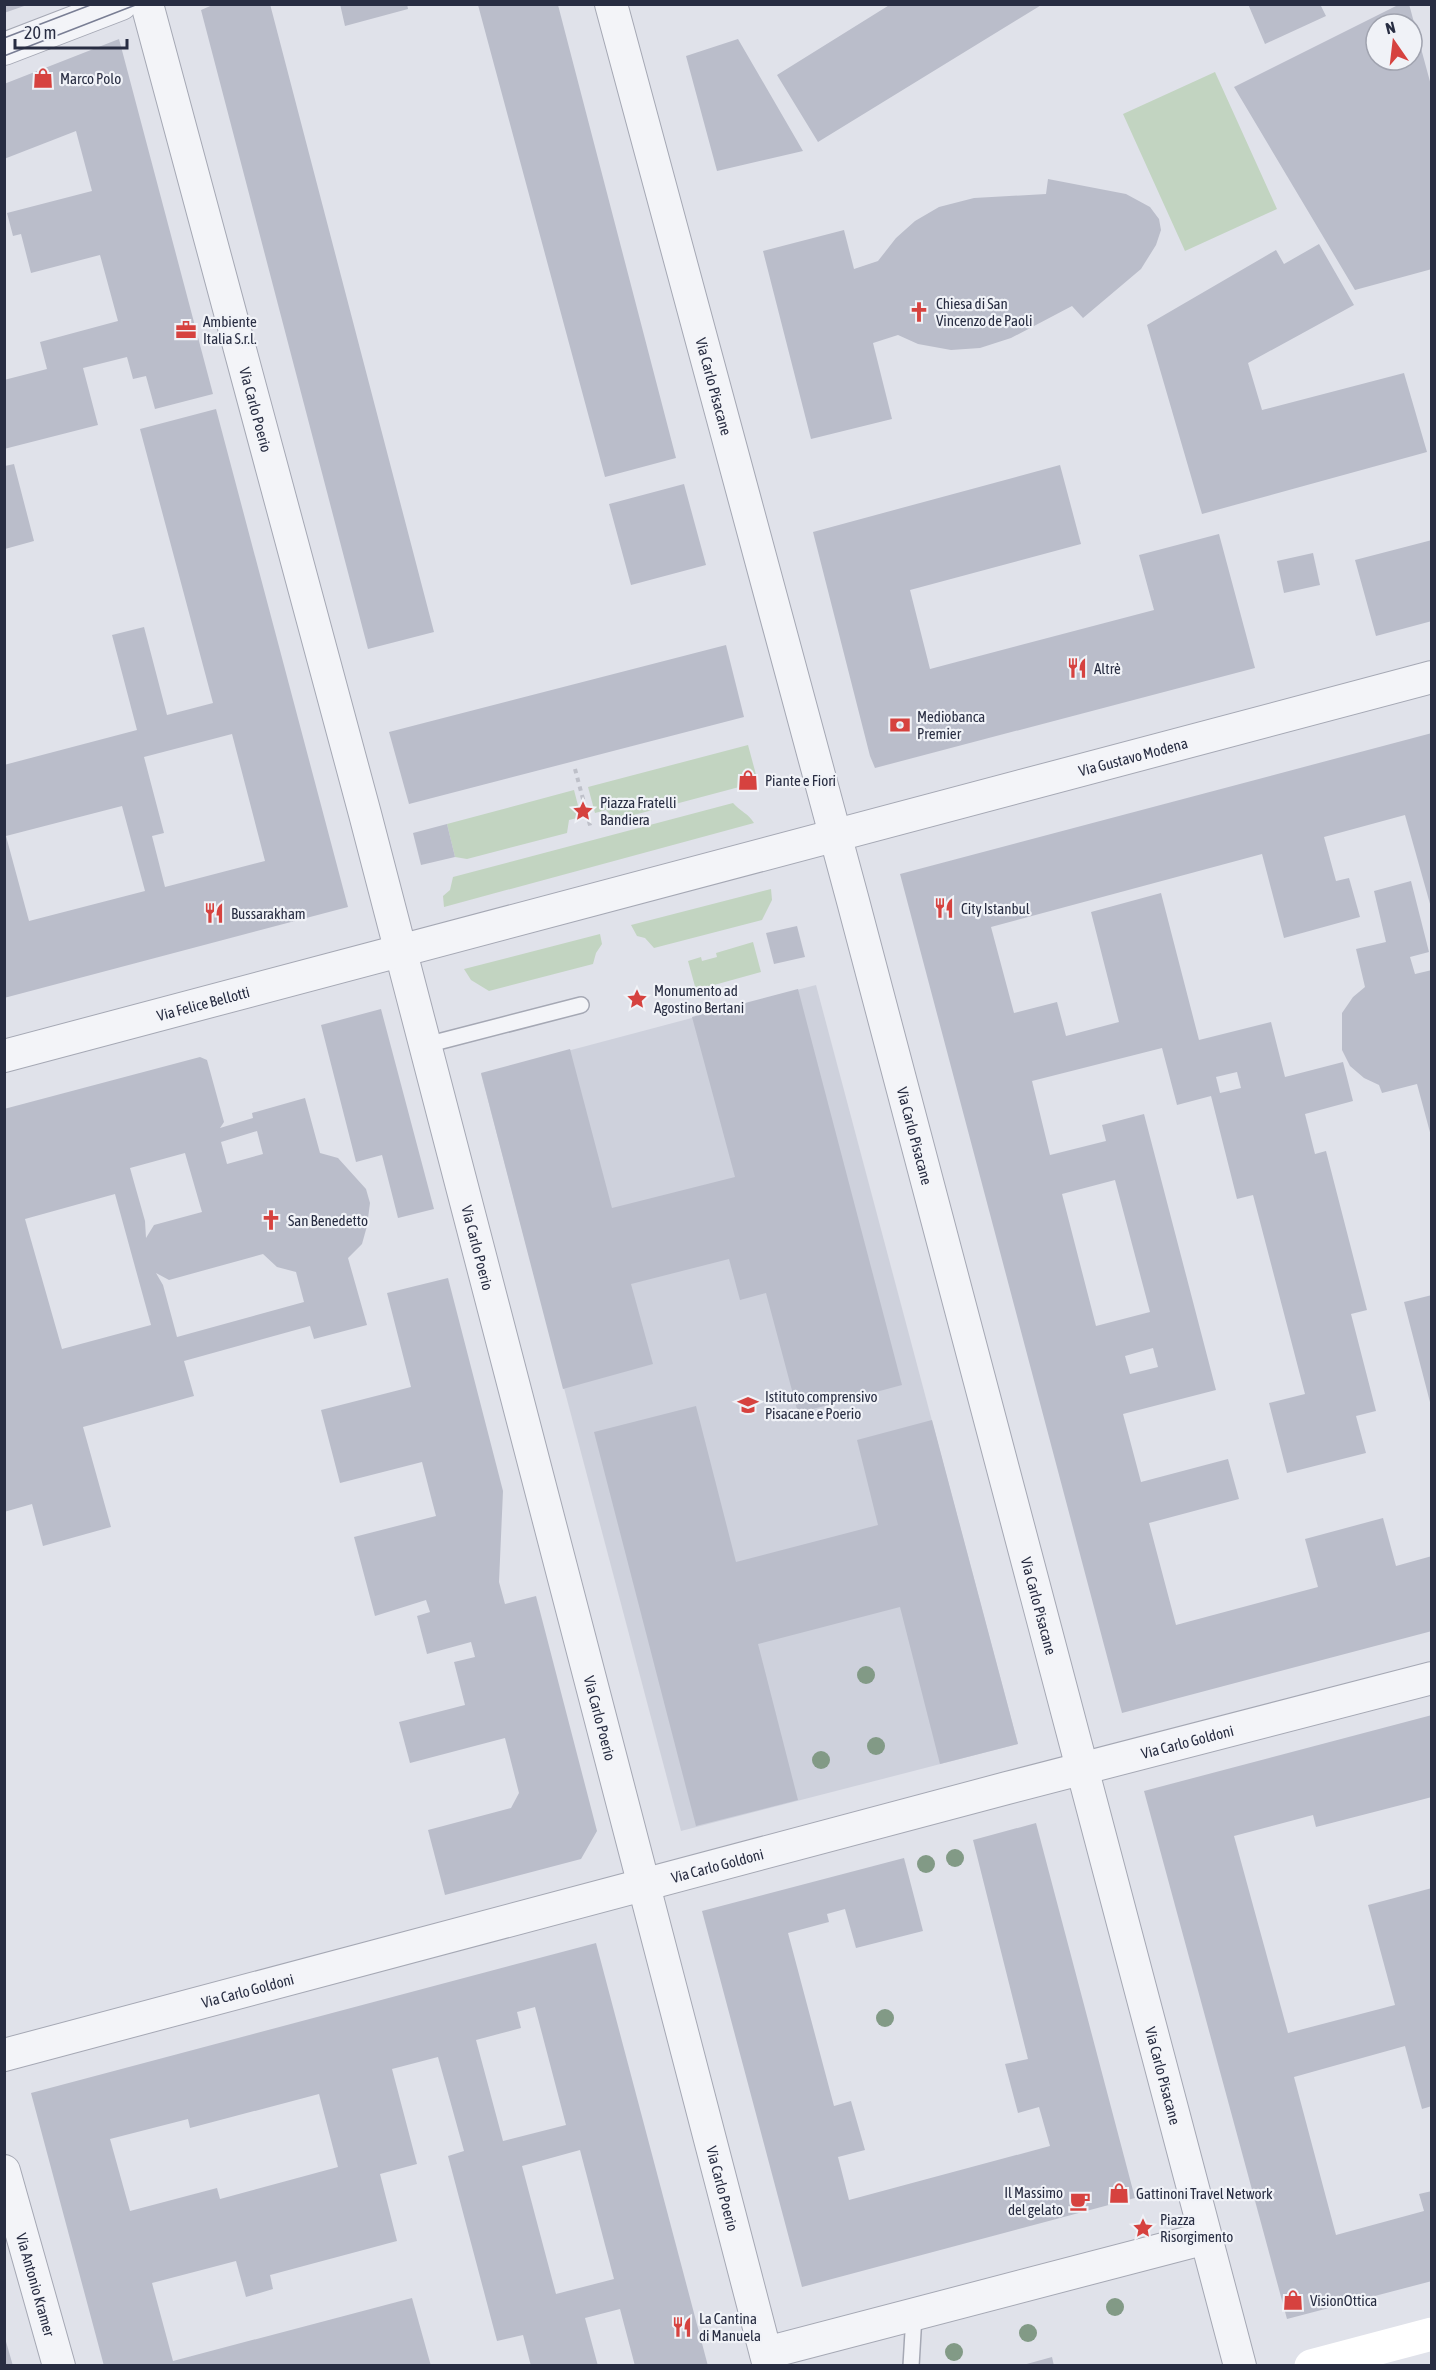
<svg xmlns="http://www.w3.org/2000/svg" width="1436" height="2370" font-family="'Asap Condensed',sans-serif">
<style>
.built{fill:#ced1dc}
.green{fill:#c2d4c1}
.building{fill:#babdca;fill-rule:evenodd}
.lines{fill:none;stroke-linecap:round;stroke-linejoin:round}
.lane-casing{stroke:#a5a8b4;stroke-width:18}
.street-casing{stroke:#a5a8b4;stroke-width:34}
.path{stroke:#bec0c9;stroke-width:4;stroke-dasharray:4.5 4.5;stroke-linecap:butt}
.lane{stroke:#f3f4f8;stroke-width:15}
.street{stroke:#f3f4f8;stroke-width:32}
.secondary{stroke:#fff;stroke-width:33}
.tram{stroke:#797e94;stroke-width:1.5}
.tree{fill:#829a86}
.labels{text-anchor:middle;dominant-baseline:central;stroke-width:4.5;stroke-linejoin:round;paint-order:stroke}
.poi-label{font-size:15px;fill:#282d42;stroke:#f0f2f7;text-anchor:start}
.street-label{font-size:15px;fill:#282d42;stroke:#f0f2f7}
</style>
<rect width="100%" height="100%" fill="#e0e2ea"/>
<!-- built -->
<path class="built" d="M816,985L1018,1744L681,1831L481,1074Z"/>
<!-- green -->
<path class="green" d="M1215,72L1277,209L1185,251L1123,114Z
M748,745L758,782L615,820L606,810L595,813L588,787Z
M574,790L581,817L569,820L567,833L467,859L455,857L447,824Z
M733,803C740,811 749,814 754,823L444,907L443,896L450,890L453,877Z
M771,889L772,900L762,920L654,948L645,938L637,936L631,925Z
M600,934L602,944L596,953L593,964L489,991L471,980L464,969Z
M753,942L761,972L696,990L688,961L701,957L702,961L717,957L716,953Z"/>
<!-- building -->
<path class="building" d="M4,4H27V5L4,13Z
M215,4H270L434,632L368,649L201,10Z
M340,4H407L408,9L345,26Z
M891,4H1043L818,142L777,75Z
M1248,4H1320L1326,16L1265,44Z
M1400,4H1409L1432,89V269L1355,290L1234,87ZM1376,24H1412V60H1376Z
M478,5H558L676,458L605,477Z
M119,39L213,394L155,409L146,376L133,379L127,357L83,368L98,425L4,449V380L47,369L40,342L118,321L100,255L31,273L21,234L13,236L7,213L92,191L76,131L4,159V84Z
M738,39L803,151L717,171L686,56Z
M1048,179L1126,194L1150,207L1159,219L1161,230L1156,245L1141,269L1083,318L1072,306L1011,338L980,348L951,350L918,344L898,335L873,343L892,419L811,439L763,251L844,230L854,269L878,261L896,238L915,221L939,207L974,198L1046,194Z
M1319,244L1354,305L1248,363L1262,410L1404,373L1427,452L1202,514L1147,325L1276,250L1284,264Z
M216,409L348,907L4,998V765L137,730L112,635L144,627L167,715L213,703L140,429ZM232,734L265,861L165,887L152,836L164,833L144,757ZM122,806L145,891L29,921L6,836Z
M14,464L34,541L5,549V466Z
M1060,465L1081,544L910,590L930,669L1154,610L1139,555L1219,534L1255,668L875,768L870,756L813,532Z
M684,484L706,565L631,585L609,504Z
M1432,540V621L1376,636L1355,560Z
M1313,553L1320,585L1284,593L1277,561Z
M726,645L744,717L409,804L389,732Z
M1432,733V911L1405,815L1324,837L1336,881L1349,878L1360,917L1284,938L1262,854L991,927L1014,1013L1057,1002L1066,1036L1119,1022L1091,912L1161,893L1199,1040L1271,1022L1285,1077L1343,1062L1353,1101L1305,1114L1315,1154L1326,1151L1367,1310L1351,1314L1376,1411L1356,1416L1366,1453L1287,1473L1269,1403L1305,1394L1253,1195L1237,1199L1211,1096L1177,1105L1162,1048L1032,1081L1050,1155L1106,1141L1102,1125L1144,1114L1216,1390L1123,1414L1141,1482L1228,1459L1239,1499L1149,1523L1176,1625L1318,1587L1305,1539L1383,1518L1396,1566L1432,1556V1631L1122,1713L900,874ZM1237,1072L1241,1088L1220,1093L1216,1077ZM1115,1180L1150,1312L1096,1326L1062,1194ZM1153,1348L1158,1367L1130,1374L1125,1356Z
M447,824L455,857L421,865L413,833Z
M1411,881L1429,952L1410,957L1415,974L1432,970L1431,1136L1417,1084L1382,1093L1379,1085L1364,1078L1350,1066L1342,1050V1013L1353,997L1365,987L1356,949L1386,942L1374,891Z
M797,926L805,957L774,964L766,933Z
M798,989L902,1385L798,1413L766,1293L740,1300L729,1259L631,1284L653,1364L563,1389L481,1073L570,1049L612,1208L735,1177L692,1017Z
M381,1009L434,1209L398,1218L382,1155L356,1162L321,1025Z
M200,1057L207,1060L224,1122L220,1128L253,1118L252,1113L305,1098L320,1153L338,1158L366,1189L370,1203L367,1226L362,1244L348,1258L367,1325L314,1339L310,1326L184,1361L194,1396L83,1427L111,1527L43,1546L32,1504L4,1512V1109ZM257,1131L263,1154L227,1164L221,1142ZM185,1153L202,1212L154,1225L146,1238L145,1221L130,1168ZM115,1194L151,1325L62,1349L25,1219ZM263,1254L277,1267L296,1272L304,1302L177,1337L163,1285L156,1273L169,1280Z
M448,1278L503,1491L499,1582L505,1604L536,1596L597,1831L581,1859L445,1895L428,1830L511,1808L519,1793L505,1738L410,1763L399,1722L465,1705L454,1662L475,1657L471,1642L427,1654L417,1616L430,1612L426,1600L375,1616L354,1537L436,1516L431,1497L422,1462L340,1483L321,1410L411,1387L387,1293Z
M1432,1295V1406H1431L1404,1302Z
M696,1406L736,1562L878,1525L857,1440L932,1420L1018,1744L940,1764L900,1607L758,1644L798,1800L696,1826L594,1432Z
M1432,1715V1797L1316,1827L1313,1815L1234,1836L1288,2033L1395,2005L1368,1905L1432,1888V2106L1422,2109L1405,2046L1294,2077L1336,2235L1424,2211L1419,2194L1432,2191V2281L1287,2319L1144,1791Z
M1036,1823L1135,2198L802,2287L702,1911L904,1858L923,1931L856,1948L845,1909L827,1914L829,1922L788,1933L834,2106L851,2101L865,2150L838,2157L849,2200L1050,2146L1039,2107L1018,2113L1005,2064L1028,2059L973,1840Z
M596,1943L708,2366H635L620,2309L585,2318L598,2366H531L523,2335L497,2341L448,2156L464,2151L438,2057L392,2069L417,2164L380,2174L397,2241L270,2275L273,2289L246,2297L236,2261L152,2283L173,2361L412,2298L431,2366H104L31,2093ZM535,2007L566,2125L503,2141L476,2040L521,2028L517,2012ZM319,2094L338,2167L220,2199L217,2188L130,2211L110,2139L188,2119L190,2128ZM580,2150L614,2279L556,2294L522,2166Z
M4,2338H5L13,2366H4Z
M1052,2357L1054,2366H1023V2365Z"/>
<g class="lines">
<!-- lane casing -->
<g class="lane-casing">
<path id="lane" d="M426,1045L581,1005
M911,2366L914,2315"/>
</g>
<!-- street casing -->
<g class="street-casing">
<g id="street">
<path id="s1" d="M147,4L365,814L769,2366"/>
<path id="s2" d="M611,4L853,901L1240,2366"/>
<path d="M4,49L121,4"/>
<path id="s3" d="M4,1056L1432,677"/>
<path id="s4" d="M4,2055L1007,1788L1432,1678"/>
<path id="s5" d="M4,2171L59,2366"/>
<path d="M766,2353L1206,2238"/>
</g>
</g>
<!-- path -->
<path class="path" d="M575,769L591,829"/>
<!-- lane -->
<use href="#lane" class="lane"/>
<!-- street -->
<use href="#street" class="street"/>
<!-- secondary -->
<path class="secondary" d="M1311,2366L1432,2334"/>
<!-- tram -->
<path class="tram" d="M4,38L93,4
M4,56L138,4"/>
</g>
<!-- trees -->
<g class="tree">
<circle cx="866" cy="1675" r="9"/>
<circle cx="876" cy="1746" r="9"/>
<circle cx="821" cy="1760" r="9"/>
<circle cx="955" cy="1858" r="9"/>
<circle cx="926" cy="1864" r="9"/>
<circle cx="885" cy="2018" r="9"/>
<circle cx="1115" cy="2307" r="9"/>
<circle cx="1028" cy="2333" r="9"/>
<circle cx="954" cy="2352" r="9"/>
</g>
<!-- icons -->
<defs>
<g id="shop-bare" transform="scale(1.62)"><path d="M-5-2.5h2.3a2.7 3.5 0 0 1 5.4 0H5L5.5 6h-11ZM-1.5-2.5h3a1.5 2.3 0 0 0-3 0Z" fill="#d6423f" stroke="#f0f2f7" stroke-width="2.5" paint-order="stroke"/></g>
<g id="church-bare" transform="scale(1.62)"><path d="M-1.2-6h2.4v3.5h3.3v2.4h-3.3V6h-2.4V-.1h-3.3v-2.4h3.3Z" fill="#d6423f" stroke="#f0f2f7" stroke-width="2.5" paint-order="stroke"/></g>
<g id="office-bare" transform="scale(1.62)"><path d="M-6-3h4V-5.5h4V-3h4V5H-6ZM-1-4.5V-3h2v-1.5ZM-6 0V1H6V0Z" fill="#d6423f" stroke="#f0f2f7" stroke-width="2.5" paint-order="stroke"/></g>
<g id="restaurant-bare" transform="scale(1.62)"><path d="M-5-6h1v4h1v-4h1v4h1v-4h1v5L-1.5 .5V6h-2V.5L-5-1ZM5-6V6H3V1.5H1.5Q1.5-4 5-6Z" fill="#d6423f" stroke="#f0f2f7" stroke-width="2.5" paint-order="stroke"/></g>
<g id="bank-bare" transform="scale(1.62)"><path d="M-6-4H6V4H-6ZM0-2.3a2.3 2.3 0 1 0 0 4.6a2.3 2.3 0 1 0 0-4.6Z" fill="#d6423f" stroke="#f0f2f7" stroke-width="2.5" paint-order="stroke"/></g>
<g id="sight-bare" transform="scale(1.62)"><path d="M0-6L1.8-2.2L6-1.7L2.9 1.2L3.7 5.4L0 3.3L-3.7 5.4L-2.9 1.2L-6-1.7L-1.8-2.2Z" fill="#d6423f" stroke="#f0f2f7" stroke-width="2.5" paint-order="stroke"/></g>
<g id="school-bare" transform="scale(1.62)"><path d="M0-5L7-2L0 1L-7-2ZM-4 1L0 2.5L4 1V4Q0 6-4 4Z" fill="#d6423f" stroke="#f0f2f7" stroke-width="2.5" paint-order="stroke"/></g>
<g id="cafe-bare" transform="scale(1.62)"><path d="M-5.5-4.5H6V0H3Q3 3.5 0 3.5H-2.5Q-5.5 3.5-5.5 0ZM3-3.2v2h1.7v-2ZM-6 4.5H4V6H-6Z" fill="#d6423f" stroke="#f0f2f7" stroke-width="2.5" paint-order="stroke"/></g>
</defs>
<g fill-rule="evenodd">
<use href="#shop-bare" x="43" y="78"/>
<use href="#church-bare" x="919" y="312"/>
<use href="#office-bare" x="186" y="330"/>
<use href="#restaurant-bare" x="1077" y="668"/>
<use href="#bank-bare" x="900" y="725"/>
<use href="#shop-bare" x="748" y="780"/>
<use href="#sight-bare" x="583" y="811"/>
<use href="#restaurant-bare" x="944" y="908"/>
<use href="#restaurant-bare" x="214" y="913"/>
<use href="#sight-bare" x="637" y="999"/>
<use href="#church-bare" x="271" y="1220"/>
<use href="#school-bare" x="748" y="1405"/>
<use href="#shop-bare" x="1119" y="2193"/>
<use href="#cafe-bare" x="1080" y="2201"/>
<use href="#sight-bare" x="1143" y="2228"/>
<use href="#shop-bare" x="1293" y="2300"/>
<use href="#restaurant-bare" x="682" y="2327"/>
</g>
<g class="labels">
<!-- poi labels -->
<g class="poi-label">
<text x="60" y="78">Marco Polo</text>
<text x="936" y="303">Chiesa di San<tspan x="936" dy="17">Vincenzo de Paoli</tspan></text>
<text x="203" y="321">Ambiente<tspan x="203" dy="17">Italia S.r.l.</tspan></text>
<text x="1094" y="668">Altrè</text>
<text x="917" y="716">Mediobanca<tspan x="917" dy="17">Premier</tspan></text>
<text x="765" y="780">Piante e Fiori</text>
<text x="600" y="802">Piazza Fratelli<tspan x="600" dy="17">Bandiera</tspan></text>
<text x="961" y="908">City Istanbul</text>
<text x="231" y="913">Bussarakham</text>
<text x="654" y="990">Monumento ad<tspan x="654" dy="17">Agostino Bertani</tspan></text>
<text x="288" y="1220">San Benedetto</text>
<text x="765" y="1396">Istituto comprensivo<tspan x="765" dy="17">Pisacane e Poerio</tspan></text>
<text x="1063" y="2192" text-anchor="end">Il Massimo<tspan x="1063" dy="17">del gelato</tspan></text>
<text x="1136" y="2193">Gattinoni Travel Network</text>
<text x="1160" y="2219">Piazza<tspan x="1160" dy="17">Risorgimento</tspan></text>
<text x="1310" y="2300">VisionOttica</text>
<text x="699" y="2318">La Cantina<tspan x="699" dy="17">di Manuela</tspan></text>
</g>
<!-- street labels -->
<g class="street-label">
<text stroke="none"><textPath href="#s2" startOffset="396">Via Carlo Pisacane</textPath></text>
<text stroke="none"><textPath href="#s1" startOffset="420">Via Carlo Poerio</textPath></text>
<text stroke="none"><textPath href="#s3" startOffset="1168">Via Gustavo Modena</textPath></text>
<text stroke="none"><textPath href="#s3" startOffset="206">Via Felice Bellotti</textPath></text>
<text stroke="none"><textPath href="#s2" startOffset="1172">Via Carlo Pisacane</textPath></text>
<text stroke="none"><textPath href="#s1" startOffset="1287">Via Carlo Poerio</textPath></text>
<text stroke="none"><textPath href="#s2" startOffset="1658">Via Carlo Pisacane</textPath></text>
<text stroke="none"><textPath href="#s1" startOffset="1773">Via Carlo Poerio</textPath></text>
<text stroke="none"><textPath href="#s4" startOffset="1224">Via Carlo Goldoni</textPath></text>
<text stroke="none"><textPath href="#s4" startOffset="738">Via Carlo Goldoni</textPath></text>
<text stroke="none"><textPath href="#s4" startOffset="252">Via Carlo Goldoni</textPath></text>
<text stroke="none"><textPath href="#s2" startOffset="2144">Via Carlo Pisacane</textPath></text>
<text stroke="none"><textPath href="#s1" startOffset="2259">Via Carlo Poerio</textPath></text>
<text stroke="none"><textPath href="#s5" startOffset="118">Via Antonio Kramer</textPath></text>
</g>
</g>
<!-- border -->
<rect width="1436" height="2370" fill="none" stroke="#282d42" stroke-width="12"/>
<!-- north arrow -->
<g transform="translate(1394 42) rotate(346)"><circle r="28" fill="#f0f2f7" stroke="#a0a3af" stroke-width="1.5"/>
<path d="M0-4.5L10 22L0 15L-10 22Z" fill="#d6423f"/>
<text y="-9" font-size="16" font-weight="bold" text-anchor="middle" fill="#282d42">N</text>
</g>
<!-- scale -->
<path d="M15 39v9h112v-9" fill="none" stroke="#282d42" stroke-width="3"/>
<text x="24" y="39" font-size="18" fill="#282d42" stroke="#f0f2f7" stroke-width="4.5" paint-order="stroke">20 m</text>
</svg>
